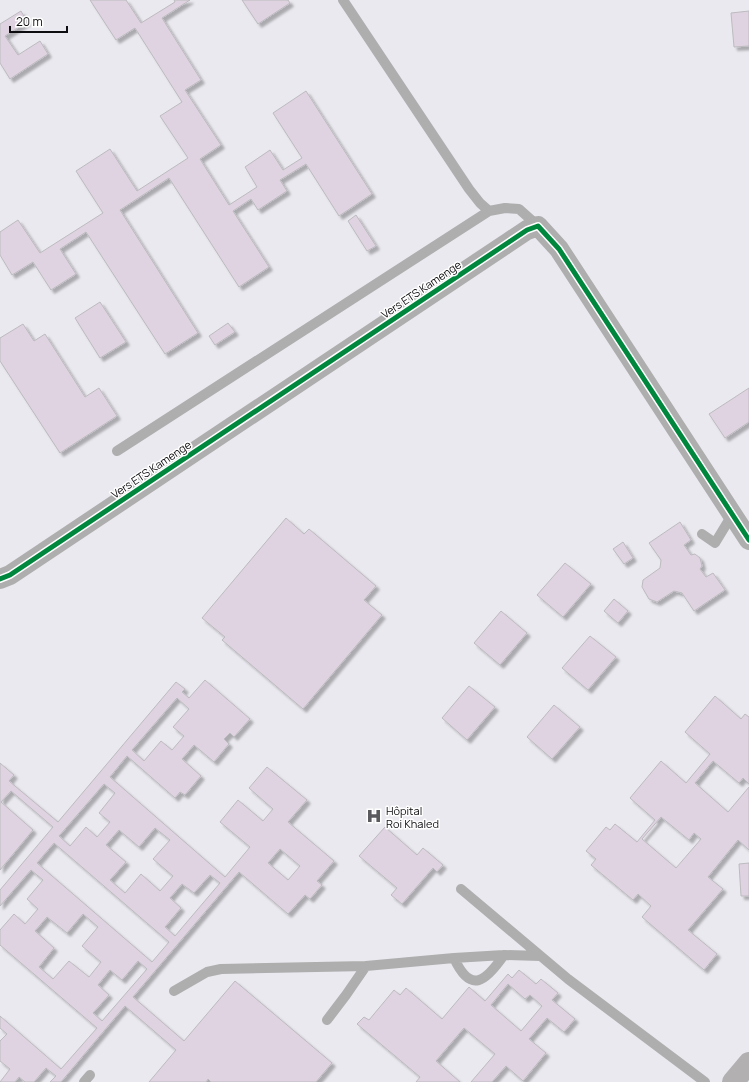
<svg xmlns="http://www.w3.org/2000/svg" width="749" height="1082" font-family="Manrope,sans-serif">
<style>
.building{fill:#dfd2e1;stroke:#bcbbbf;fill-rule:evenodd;filter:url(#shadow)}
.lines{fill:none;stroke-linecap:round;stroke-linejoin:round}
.service{stroke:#aeaeae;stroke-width:10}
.minor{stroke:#aeaeae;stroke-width:20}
.primary{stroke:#b2b0b1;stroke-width:22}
.cycleway-casing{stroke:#fff;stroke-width:8}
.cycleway{stroke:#00873e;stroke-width:5}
.labels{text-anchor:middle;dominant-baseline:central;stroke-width:3;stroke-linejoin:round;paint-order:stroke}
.street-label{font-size:11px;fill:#0d0d10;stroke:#fff}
.poi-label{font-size:11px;fill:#0d0d10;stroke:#fff;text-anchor:start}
</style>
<defs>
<filter id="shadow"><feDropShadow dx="3.5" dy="3.5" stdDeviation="1" flood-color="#0004"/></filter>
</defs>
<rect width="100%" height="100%" fill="#e9e9ef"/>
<!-- building -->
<path class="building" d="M90,0H126L141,23L175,2L174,0H190L162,18L201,80L185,90L221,145L200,159L229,205L257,187L245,167L270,150L283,170L302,158L273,113L306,91L372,194L339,216L306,164L280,180L287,191L258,210L251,199L233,211L269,267L239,287L169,178L120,210L198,333L165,354L86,232L60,249L76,274L51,290L33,262L12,275L0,255V232L18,220L40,253L103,213L76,171L110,149L137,191L188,158L160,116L182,102L135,28L116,40Z
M242,0H288L290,3L258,24Z
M21,11L27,22L5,36L18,55L40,41L48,54L10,79L0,63V24Z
M749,11V46L734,47L731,13Z
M356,215L376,246L367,251L348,221Z
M100,302L126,342L100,358L75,318Z
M228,323L235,332L215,345L209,336Z
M23,324L34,341L45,334L85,397L99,388L117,416L60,453L0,361V338Z
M749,388V422L725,438L709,414Z
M286,518L304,534L309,529L376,586L364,600L382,615L303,709L222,640L225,637L202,618Z
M680,522L691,540L684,545L691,555L695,554L700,558L702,566L700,569L706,577L713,573L725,590L694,611L682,593L674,591L657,602L649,599L642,587L643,580L660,568L661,560L649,543Z
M623,542L633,558L624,564L613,549Z
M565,563L591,584L563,617L537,595Z
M614,599L628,611L618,623L604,611Z
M501,611L527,633L500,665L474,643Z
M590,636L616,657L588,690L562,668Z
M205,680L250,719L234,737L230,733L224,739L229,744L214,762L194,745L182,759L201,776L185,795L180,792L175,798L127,756L110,777L225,877L250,847L220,822L238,800L263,821L273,809L249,788L267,767L307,800L288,822L334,861L317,881L322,885L310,899L305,895L288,914L239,872L133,997L184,1041L235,981L332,1063L316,1082H211L208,1079L206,1082H149L176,1050L125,1006L61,1082H50L56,1076L46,1068L34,1082H25L19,1077L15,1082H0L10,1069L0,1061V1041L7,1034L0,1028V1016L61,1069L97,1028L0,945V930L14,914L25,924L38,909L27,899L43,880L31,870L0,906V890L53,827L11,791L1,802L33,830L0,870V763L14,775L9,781L58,822L176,682L185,689L182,692L189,698ZM177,698L189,709L173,727L184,736L172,750L161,741L144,761L132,750ZM104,784L115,793L99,813L110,822L97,837L86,827L70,846L59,836ZM155,828L170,840L153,859L173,876L160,891L141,874L125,893L110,880L126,862L106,845L119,830L139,847ZM54,843L169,942L152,962L37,863ZM280,849L300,866L288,880L268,863ZM210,875L220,883L175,936L165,927L181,908L170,898L182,884L194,893ZM83,914L98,927L82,946L101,962L89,977L69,961L53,979L39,967L54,948L35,931L47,917L67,933ZM138,961L147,969L102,1021L93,1013L109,995L98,985L110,970L122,980Z
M469,686L495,707L467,740L442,718Z
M715,696L741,719L745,714L749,717V784L743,778L739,783L713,761L695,783L728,812L749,787V850L738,840L708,877L723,889L688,930L717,954L704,970L642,917L651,906L638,894L633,900L591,865L596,859L586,851L606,827L610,830L615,824L637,842L655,820L630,798L661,761L686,783L710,754L685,732ZM661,817L689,840L694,833L701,839L676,868L642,839Z
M554,705L580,727L552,759L527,737Z
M385,827L417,855L423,848L443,865L437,872L433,868L402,904L391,895L397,888L359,856Z
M749,863V896H741L739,864Z
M519,970L536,984L541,979L558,993L552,1000L575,1019L564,1032L547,1018L529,1039L546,1053L523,1081L506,1066L492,1082H471L495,1054L464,1028L436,1061L460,1082H416L420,1077L357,1024L364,1017L369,1020L394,990L400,995L406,988L442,1019L469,987L485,1001L508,974L512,978ZM508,984L525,999L530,995L542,1006L521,1031L491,1005Z"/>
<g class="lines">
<!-- service -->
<path class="service" d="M343,0L469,189L480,203L489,211L505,208L519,209L538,226
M117,451L489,211
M702,534L715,543L732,515
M461,889L568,979L705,1082
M454,958C471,995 486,981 504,955
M174,991L207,972L221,969L366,966L454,958L504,955L540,956
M327,1020L346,995L366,966
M84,1082L90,1075"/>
<!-- minor -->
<path class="minor" d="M0,579L10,575L509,242L527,230L538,226L559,249L749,540"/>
<!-- primary -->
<path class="primary" d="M733,1082L749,1063"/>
<!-- cycleway casing -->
<g class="cycleway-casing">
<path id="cycleway" d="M0,579L10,575L509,242L527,230L538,226L559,249L749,540"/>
</g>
<!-- cycleway -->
<use href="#cycleway" class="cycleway"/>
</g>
<!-- icons -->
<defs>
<g id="hospital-bare" transform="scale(1.2)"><path d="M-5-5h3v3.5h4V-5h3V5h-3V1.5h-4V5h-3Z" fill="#5a5a5e" stroke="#fff" stroke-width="2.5" paint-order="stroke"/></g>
</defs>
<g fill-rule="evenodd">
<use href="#hospital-bare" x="374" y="816"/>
</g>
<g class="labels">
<!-- street labels -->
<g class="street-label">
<text transform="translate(421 289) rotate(-34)">Vers ETS Kamenge</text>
<text transform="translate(151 469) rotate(-34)">Vers ETS Kamenge</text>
</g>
<!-- poi labels -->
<g class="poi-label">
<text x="386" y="810">Hôpital<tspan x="386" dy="13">Roi Khaled</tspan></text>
</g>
</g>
<!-- scale -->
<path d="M10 26v6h57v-6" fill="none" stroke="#0d0d10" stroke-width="2"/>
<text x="16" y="26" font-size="12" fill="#0d0d10" stroke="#ffffff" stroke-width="3" paint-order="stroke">20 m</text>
</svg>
